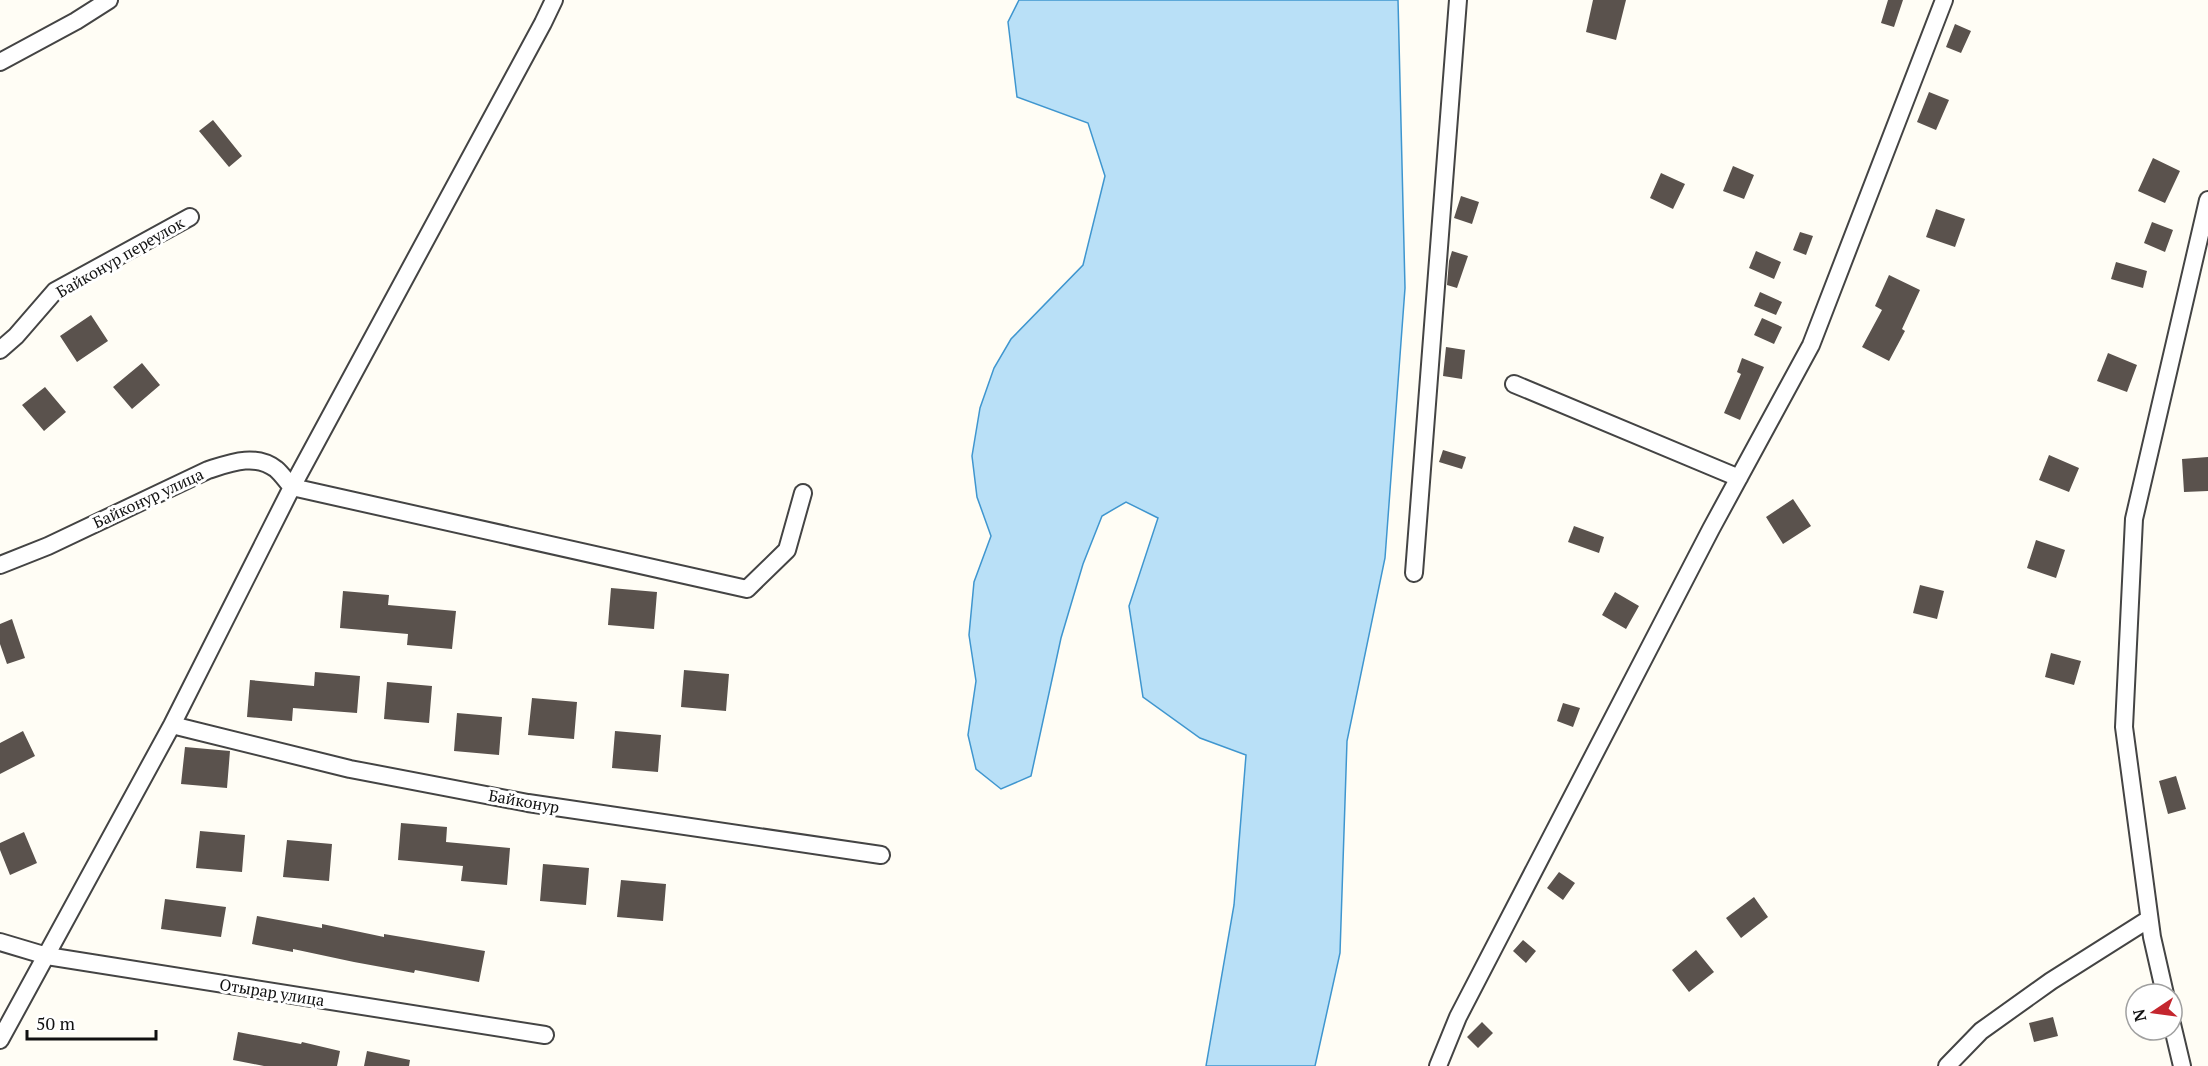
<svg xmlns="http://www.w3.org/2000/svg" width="2208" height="1066" font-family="'PT Serif',serif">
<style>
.water{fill:#b9e0f7;stroke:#3f96cf;stroke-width:1.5}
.building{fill:#5a524d}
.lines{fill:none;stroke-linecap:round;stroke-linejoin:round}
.minor-casing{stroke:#444;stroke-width:20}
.minor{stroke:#fff;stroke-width:16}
.labels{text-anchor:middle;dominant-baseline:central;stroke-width:6;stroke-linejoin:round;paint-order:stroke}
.street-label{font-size:16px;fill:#111;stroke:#fff}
</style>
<rect width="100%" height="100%" fill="#fffdf5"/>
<!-- water -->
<path class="water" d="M1019,0H1398L1405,288L1385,558L1347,741L1340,953L1315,1066H1206L1234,905L1246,755L1200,738L1143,697L1129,606L1158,518L1126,502L1102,516L1083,564L1061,638L1031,776L1001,789L976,769L968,735L976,681L969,635L974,582L991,536L977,497L972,456L980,408L994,368L1011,339L1083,265L1105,176L1088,123L1017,97L1008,22Z"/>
<!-- building -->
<path class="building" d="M1593,0H1626L1616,40L1586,32Z
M1888,0H1903L1894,27L1881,23Z
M1955,24L1971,31L1961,53L1946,47Z
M1929,92L1949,100L1936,130L1917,122Z
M213,120L242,156L229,167L199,131Z
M2153,158L2180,171L2165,203L2138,191Z
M1733,166L1754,175L1744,199L1723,191Z
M1661,173L1685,184L1673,209L1650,198Z
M1461,196L1479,202L1472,224L1454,218Z
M1936,209L1965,219L1955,247L1926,237Z
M2152,222L2173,230L2165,252L2144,243Z
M1800,232L1813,236L1806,255L1793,250Z
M1452,251L1468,256L1457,288L1447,285L1449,261Z
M1756,251L1781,262L1774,279L1749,268Z
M2116,262L2147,271L2143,288L2111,279Z
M1889,275L1920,290L1902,329L1905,331L1889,361L1862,347L1882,310L1875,306Z
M1760,292L1782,302L1776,315L1754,306Z
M91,315L108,341L77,362L60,336Z
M1762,318L1782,327L1774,344L1754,335Z
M1446,347L1465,350L1462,379L1443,376Z
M2108,353L2137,365L2127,392L2097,381Z
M1742,358L1764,367L1740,420L1724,413L1741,374L1737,372Z
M142,363L160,385L132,409L113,387Z
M45,387L66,412L44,431L22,405Z
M1443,450L1466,457L1462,469L1439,462Z
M2049,455L2079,468L2069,492L2039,480Z
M2208,457V491L2184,492L2182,459Z
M1793,499L1811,526L1783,544L1766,517Z
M1574,526L1604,537L1599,553L1568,542Z
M2036,540L2065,550L2056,578L2027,568Z
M1920,585L1944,591L1937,619L1913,613Z
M611,588L657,592L654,629L608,625Z
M343,591L389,595L388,605L456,611L452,649L407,645L408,634L340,628Z
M1615,592L1639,606L1626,629L1602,615Z
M12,619L25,658L7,664L0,644V624Z
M2051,653L2081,661L2074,685L2045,677Z
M684,670L729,674L726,711L681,707Z
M315,672L360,676L357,713L293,708L292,721L247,717L250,680L314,686Z
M387,682L432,686L429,723L384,719Z
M532,698L577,702L574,739L528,735Z
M1563,703L1580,708L1573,727L1557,721Z
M457,713L502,717L499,755L454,751Z
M23,731L35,756L0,774V743Z
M615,731L661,735L658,772L612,768Z
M185,747L230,751L227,788L181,784Z
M2176,776L2186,809L2168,814L2159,781Z
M401,823L447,827L446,842L510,848L507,885L461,881L463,866L398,860Z
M200,831L245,835L242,872L196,868Z
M24,832L37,863L10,875L0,850V843Z
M287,840L332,844L329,881L283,877Z
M543,864L589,868L586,905L540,901Z
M1559,872L1575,883L1563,900L1547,888Z
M621,880L666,884L663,921L617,917Z
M1754,897L1768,917L1741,938L1726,918Z
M165,899L226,907L221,937L161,929Z
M257,916L322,928V924L384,937V934L485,951L479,982L415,970L414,973L354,962L293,949V952L252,944Z
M1523,940L1536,951L1526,963L1513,951Z
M1696,950L1714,972L1689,992L1672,970Z
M2053,1017L2058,1036L2034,1042L2029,1023Z
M1482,1022L1493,1033L1478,1048L1467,1037Z
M238,1032L301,1044L302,1042L340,1051L337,1066H264L233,1060Z
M367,1051L410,1060L409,1066H364Z"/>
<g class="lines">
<!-- minor casing -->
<g class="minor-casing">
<path id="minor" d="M0,62L76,21L109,0
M0,350L16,336L55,291L190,217
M1514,384L1739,478
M292,487L747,589L787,550L803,493
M0,565L48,546L208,470C230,463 255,453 276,469C282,474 287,482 292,487
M1414,573L1458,0
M172,725L350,769L528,803L881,855
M0,942L47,956L545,1035
M2165,994L2152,937L2124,727L2134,519L2208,200
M2172,1024L2182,1066
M0,1040L172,725L292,487L543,23L554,0
M1438,1066L1458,1017L1711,529L1811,345L1944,0
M1947,1066L1981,1031L2051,981L2149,919"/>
</g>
<!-- minor -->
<use href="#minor" class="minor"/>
</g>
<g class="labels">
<!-- street labels -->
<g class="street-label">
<text transform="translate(120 257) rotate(-30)">Байконур переулок</text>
<text transform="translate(148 498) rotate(-25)">Байконур улица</text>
<text transform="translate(524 801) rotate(10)">Байконур</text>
<text transform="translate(272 992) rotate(9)">Отырар улица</text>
</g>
</g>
<!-- north arrow -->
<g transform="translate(2154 1012) rotate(257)"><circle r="28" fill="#ffffff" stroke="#a0a0a0" stroke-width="1.5"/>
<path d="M0-4.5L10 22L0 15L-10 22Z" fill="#c4262e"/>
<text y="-9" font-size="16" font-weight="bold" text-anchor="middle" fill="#111111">N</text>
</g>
<!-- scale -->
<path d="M27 1030v9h129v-9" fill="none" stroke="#111111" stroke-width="3"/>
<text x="36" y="1030" font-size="18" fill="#111111" stroke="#ffffff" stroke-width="4.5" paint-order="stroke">50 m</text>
</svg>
